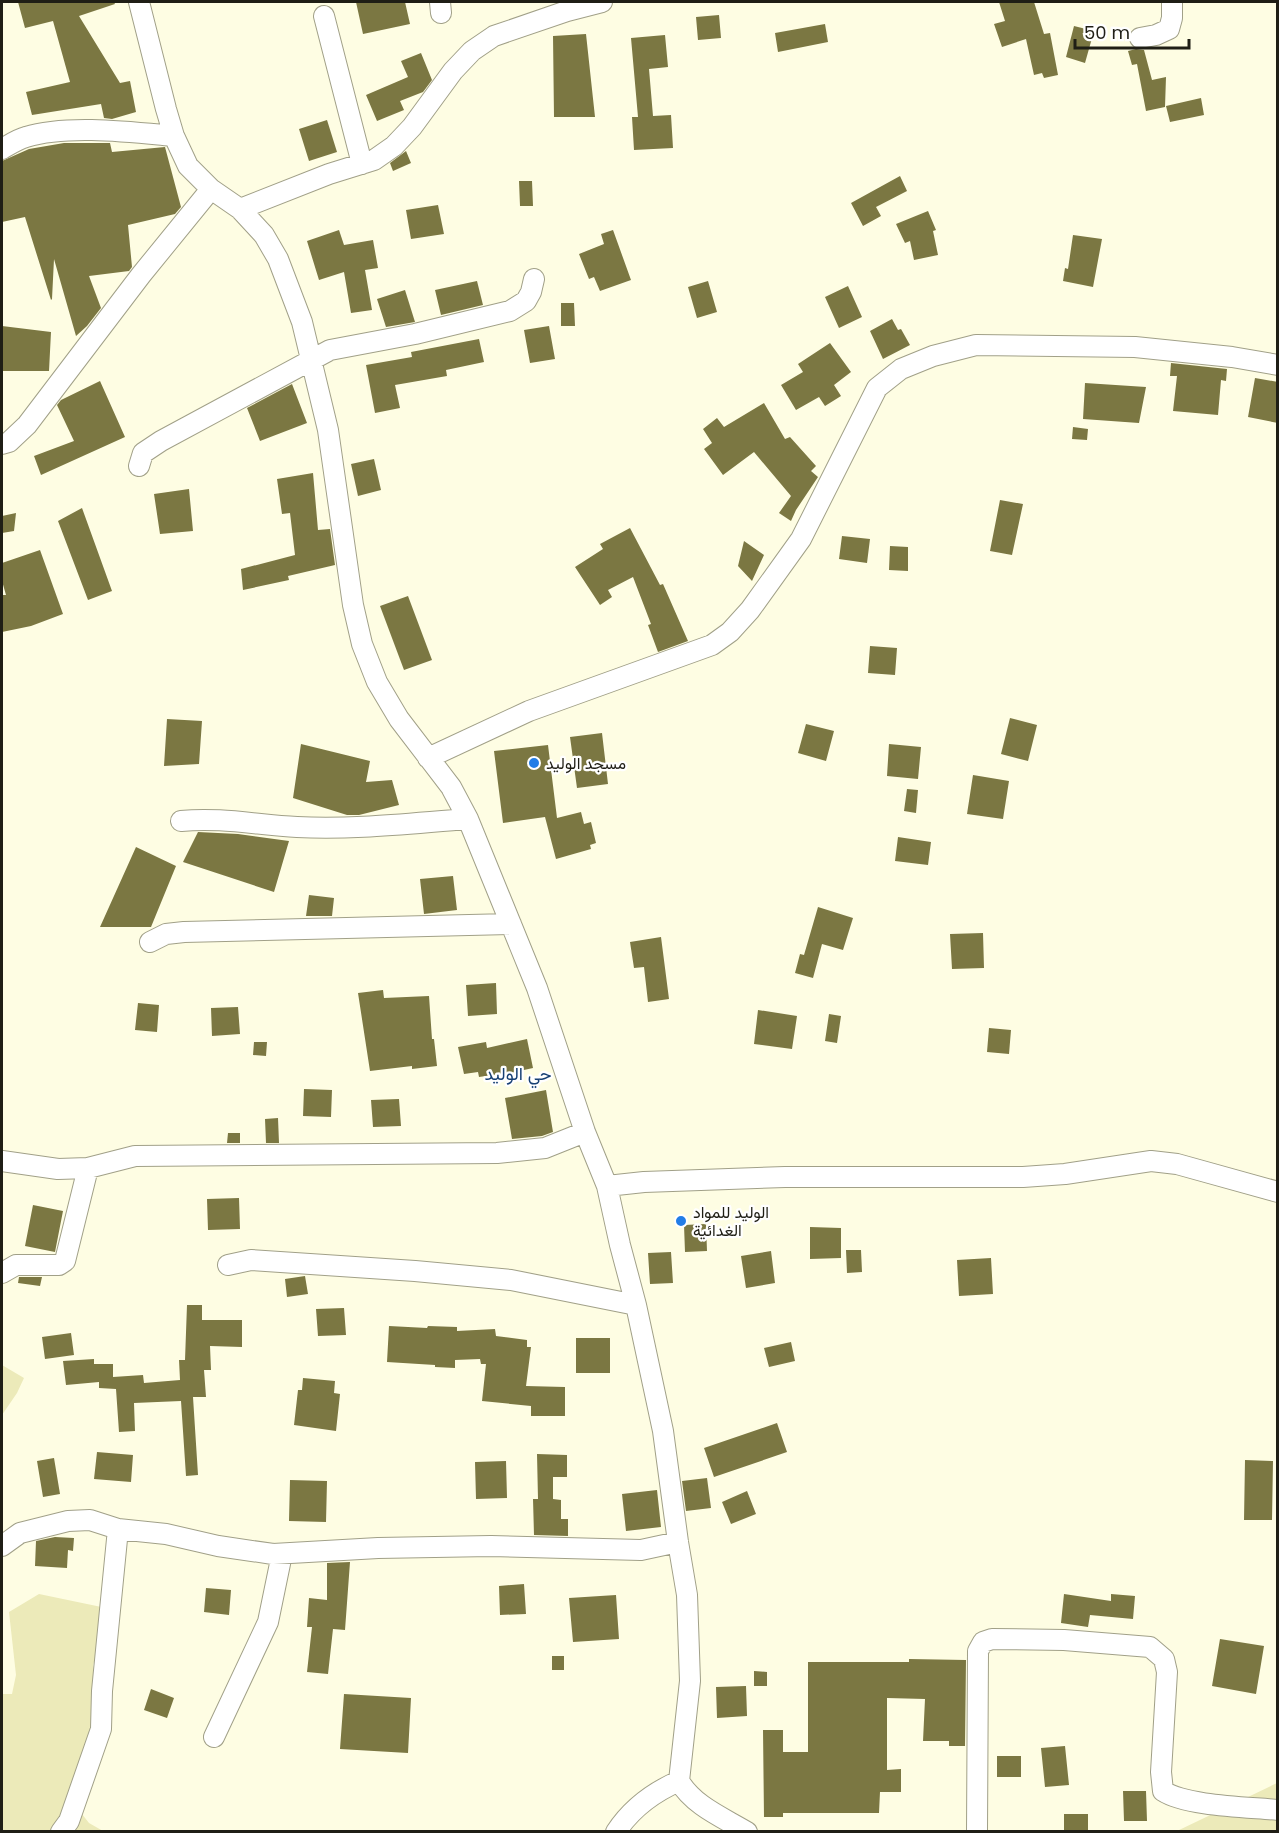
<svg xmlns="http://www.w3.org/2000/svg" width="1279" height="1833" font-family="Poppins,Vazirmatn,sans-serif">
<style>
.green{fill:#eceab9}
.building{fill:#7b7742}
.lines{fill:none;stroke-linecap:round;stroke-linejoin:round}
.minor-casing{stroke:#a1a088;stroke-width:22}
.minor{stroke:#fff;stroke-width:20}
.poi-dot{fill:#227de7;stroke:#fff;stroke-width:2}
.labels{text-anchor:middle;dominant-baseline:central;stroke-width:4.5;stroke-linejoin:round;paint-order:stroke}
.poi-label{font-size:16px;fill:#1f1e15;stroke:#fff;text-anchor:start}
.neighbourhood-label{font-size:18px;fill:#163f73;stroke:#fff}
</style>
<rect width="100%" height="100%" fill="#fefde3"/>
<!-- green -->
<path class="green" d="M2,1365L24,1378L17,1393L2,1415Z
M39,1594L111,1609L93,1665L101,1729L74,1804L89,1823L103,1831L2,1832V1694H12L16,1675L9,1612Z
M1277,1783V1831H1177Z"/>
<!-- building -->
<path class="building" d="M18,2H114L115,4L79,16L120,83L130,81L136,112L112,119L104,118L101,104L32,115L26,92L70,82L53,21L25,28Z
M356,2H405L410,24L363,34Z
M999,2H1034L1044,34L1050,33L1058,75L1044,78L1042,73L1034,75L1026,39L1002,47L994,24L1005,21Z
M719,15L721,38L698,40L696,17Z
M825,24L828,42L778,52L775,33Z
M1074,26L1094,31L1085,63L1066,57Z
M586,34L595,117H554L553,36Z
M665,35L668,67L649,69L653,116L671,115L673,148L634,150L632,117H638L631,38Z
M1136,49L1144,50L1152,80L1166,77L1165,107L1146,111L1137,64L1132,65L1128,51Z
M421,53L432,80L423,92L400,101L404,110L377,121L366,95L408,77L401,61Z
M1201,98L1204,115L1170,122L1166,106Z
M327,120L337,152L309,161L299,129Z
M64,143H110L112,152L165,147L181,207L175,214L128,225L132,267L129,271L89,276L101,308L87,326L76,336L54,259L52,299L51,300L25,217L2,222V161L29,149Z
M406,151L411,163L393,171L390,163Z
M900,176L907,191L876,207L881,216L863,226L851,203Z
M519,181H532L533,206H520Z
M438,205L444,234L411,239L406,210Z
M928,211L936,230L933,231L938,255L914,260L910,241L905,243L896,224Z
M339,230L344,245L373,240L378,268L365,270L372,310L351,313L344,272L319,280L307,241Z
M613,230L631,280L600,291L594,277L589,279L579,254L604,244L601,234Z
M1073,235L1102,239L1093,287L1063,281L1065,268L1068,269Z
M477,281L483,305L441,315L435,290Z
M708,281L717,312L697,318L688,287Z
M848,286L862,317L839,328L825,297Z
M405,290L415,322L386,327L377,299Z
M561,303H574L575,326H561Z
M892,319L898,330L901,329L910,345L883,359L870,331Z
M2,326L51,332L49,371H2Z
M549,326L555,359L530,363L524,330Z
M479,339L484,362L446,370L447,376L395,385L400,408L375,413L366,365L412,357L411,352Z
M830,343L851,372L834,385L841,396L825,406L819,397L796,410L781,385L803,372L798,364Z
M1171,363L1227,369L1226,381L1221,380L1218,415L1173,411L1177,376H1170Z
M1255,378L1278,382V423L1248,417Z
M100,381L125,437L41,475L34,456L74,441L57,405L61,400Z
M1085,383L1146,387L1139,423L1083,419Z
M292,384L307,423L260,441L247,408Z
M764,403L785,439L790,437L816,466L811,471L818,477L796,510L791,521L779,513L791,496L754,452L723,475L704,449L712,443L703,429L717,418L724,427Z
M1073,427L1088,429L1087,440L1072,439Z
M374,459L381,490L358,496L351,464Z
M313,473L318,530L330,529L335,565L288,576L289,580L243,590L241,569L295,555L290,513L282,514L277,479Z
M189,489L193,531L160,534L154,494Z
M1000,500L1023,504L1012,555L990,551Z
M82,508L112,591L88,600L58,521Z
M16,513L14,531L2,533V516Z
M630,528L660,585L663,584L688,641L658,652L648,625L651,624L633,577L608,590L612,597L600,605L575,567L603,549L600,544Z
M842,536L870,539L867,563L839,559Z
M744,541L764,555L752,581L738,566Z
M890,546L908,547V571L889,570Z
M40,550L63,614L31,626L2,632V595H6L2,581V563Z
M408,596L432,660L404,670L380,606Z
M870,646L897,648L895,675L868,673Z
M1010,718L1037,725L1028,761L1001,754Z
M167,719L202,721L199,764L164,766Z
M806,724L834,731L826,761L798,753Z
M602,733L608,784L577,788L570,737Z
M301,744L370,761L366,782L392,780L399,805L359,815H347L293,798Z
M889,744L921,747L918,779L887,776Z
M548,745L557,818L581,812L584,824L591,822L596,843L590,845L591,849L556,859L545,817L503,823L494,751Z
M973,775L1009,781L1003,819L967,814Z
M907,789L918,790L916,813L904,811Z
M198,832L238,834L289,841L274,892L183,862Z
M898,837L931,842L928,865L895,861Z
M136,847L176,866L151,927H100Z
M453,876L457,910L424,914L420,879Z
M309,895L334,898L332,916H306Z
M818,907L853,918L843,950L822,944L813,978L795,973L800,954L804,955Z
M983,933L984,968L952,969L950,934Z
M661,937L669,999L648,1002L644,967L634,968L630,942Z
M496,983L497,1014L468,1016L466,985Z
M383,990L384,998L429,996L432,1039H434L437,1066L412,1069V1066L370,1071L358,993Z
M138,1003L159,1005L157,1032L135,1030Z
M238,1007L240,1034L212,1036L211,1008Z
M758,1010L797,1016L792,1049L754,1044Z
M829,1014L841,1016L837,1043L825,1041Z
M989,1028L1011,1030L1009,1054L987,1052Z
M527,1039L533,1068L506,1074V1073L479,1077L478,1072L464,1074L458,1047L486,1042L487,1048Z
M254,1042H267L266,1056L253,1055Z
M304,1089L332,1090L331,1117L303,1116Z
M546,1090L553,1132L542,1136L512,1139L505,1098Z
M399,1099L401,1126L373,1127L371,1100Z
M278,1118L279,1143H266L265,1119Z
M228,1133H240V1143H227Z
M239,1198L240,1229L208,1230L207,1199Z
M33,1205L63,1211L55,1252L25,1246Z
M706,1224L707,1251L685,1252L684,1225Z
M810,1227L841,1228V1258L810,1259Z
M846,1250H861L862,1272L847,1273Z
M771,1251L775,1283L746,1288L741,1256Z
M671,1252L673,1283L650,1284L648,1253Z
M991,1258L993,1294L959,1296L957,1260Z
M305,1276L308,1294L287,1297L285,1279Z
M19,1277H42L40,1286L18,1283Z
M187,1305H202V1320H242V1347L210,1346L211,1370H204L206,1397H193L198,1475L186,1476L181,1401L134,1403L135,1431L119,1432L116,1389L99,1388V1382L66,1385L63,1361L94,1359V1364H113V1377L143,1375L144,1383L180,1380L179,1360H185Z
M344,1308L346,1335L318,1336L316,1309Z
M389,1326L427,1328L428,1326L457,1327V1331L495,1329L496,1336L527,1340V1347H531L526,1386L565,1387V1416H531V1406L482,1401L486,1364H481L480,1359L455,1360V1368L435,1367V1365L387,1362Z
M71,1333L74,1355L45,1359L42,1337Z
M576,1338H610V1373H576Z
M791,1342L795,1361L769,1367L764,1348Z
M303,1378L335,1381L334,1393L340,1394L336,1431L294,1425L298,1390H302Z
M777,1423L787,1452L714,1477L704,1448Z
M97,1452L133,1455L131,1482L94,1479Z
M537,1454L567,1455V1477H553V1499L561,1500V1519H568V1536L534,1535L533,1499H538Z
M54,1458L60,1494L43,1497L37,1461Z
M1245,1460L1273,1461L1272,1520H1244Z
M506,1461L507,1498L476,1499L475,1462Z
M707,1478L711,1508L686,1511L682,1481Z
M290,1480L327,1481L326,1522L289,1521Z
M657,1490L661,1527L626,1531L622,1494Z
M747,1491L756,1514L731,1524L722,1502Z
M55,1537L74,1538L73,1551L68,1550L67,1568L35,1566L36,1541Z
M350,1562L345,1630L333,1629L328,1674L307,1672L312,1627H307L309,1598L327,1600V1563Z
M524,1584L526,1614L500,1615L499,1586Z
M206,1588L231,1590L229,1615L204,1612Z
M1064,1594L1111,1601V1594L1135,1596L1133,1619L1090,1615L1088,1627L1061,1623Z
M616,1595L619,1639L573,1642L569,1598Z
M1220,1639L1264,1646L1256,1694L1212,1686Z
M552,1656H564V1670H552Z
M909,1659L966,1660L965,1746H949V1741H923L925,1699L887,1698V1770L901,1769V1792H880L879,1813H783V1817H764L763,1730H783V1752H808V1662H909Z
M754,1671L767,1672V1686H754Z
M746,1686L747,1716L717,1718L716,1687Z
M151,1689L174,1698L167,1718L144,1710Z
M344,1694L411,1698L408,1753L340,1749Z
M1065,1746L1069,1785L1045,1787L1041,1748Z
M997,1756H1021V1777H997Z
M1123,1791H1146L1147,1821H1124Z
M1064,1814H1088V1830H1064Z"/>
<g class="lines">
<!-- minor casing -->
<g class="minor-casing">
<path id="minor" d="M139,2L166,109L174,136L188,166L211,189L240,209L264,235L278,259L302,322L328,430L353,605L362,644L377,682L399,719L451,787L468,819L537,988L585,1132L607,1186L620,1245L636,1305L663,1431L678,1542L687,1595L690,1681L679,1781C694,1806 722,1817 747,1832
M440,2L441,13
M324,16L362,164
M1140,38L1156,35L1169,29L1172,18V2
M2,149C9,145 18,139 26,137C67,124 131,132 174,136
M240,209L329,174L374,160L394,146L412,127L453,71L472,51L494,36L567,11L602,2
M2,444L9,442L27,425L141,275L211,189
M139,466L143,453L161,441L330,350L415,334L510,311L526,301L531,292L534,279
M428,758L529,711L712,645L730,632L750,610L801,539L877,388L901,369L933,356L976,345L1135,347L1232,357L1278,365
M181,821C220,817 258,825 297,827C354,830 412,823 468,819
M150,942L166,934L184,932L511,924
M2,1161L58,1169L88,1168L135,1156L497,1153L545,1148L585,1132
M607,1186L644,1182L785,1177H1023L1065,1174L1151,1161L1177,1164L1278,1192
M228,1265L251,1260L415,1271L511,1280L636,1305
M2,1273L16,1265H59L65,1261L88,1168
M2,1546L20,1533L68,1521L90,1520L118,1529L166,1534L218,1546L273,1554L378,1548L491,1546L641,1550L678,1542
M214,1737L268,1622L282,1554
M61,1832L69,1821L101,1729L102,1691L118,1529
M616,1832C631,1809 654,1792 679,1781
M977,1832L978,1651L983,1642L992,1639L1064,1640L1150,1647L1164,1659L1167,1672L1161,1772L1163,1791C1186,1806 1248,1807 1278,1810"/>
</g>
<!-- minor -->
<use href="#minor" class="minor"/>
</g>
<!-- markers -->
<g class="poi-dot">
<circle cx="534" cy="763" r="6"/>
<circle cx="681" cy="1221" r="6"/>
</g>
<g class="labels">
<!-- poi labels -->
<g class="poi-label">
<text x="546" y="763">مسجد الوليد</text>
<text x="693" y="1212">الوليد للمواد<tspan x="693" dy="18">الغدائية</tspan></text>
</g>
<!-- neighbourhood labels -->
<g class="neighbourhood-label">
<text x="518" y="1073">حي الوليد</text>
</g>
</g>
<!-- border -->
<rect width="1279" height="1833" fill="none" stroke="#1f1e15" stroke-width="6"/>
<!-- scale -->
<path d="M1075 39v9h114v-9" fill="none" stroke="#1f1e15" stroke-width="3"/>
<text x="1084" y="39" font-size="18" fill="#1f1e15" stroke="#ffffff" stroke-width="4.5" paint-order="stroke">50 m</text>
</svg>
